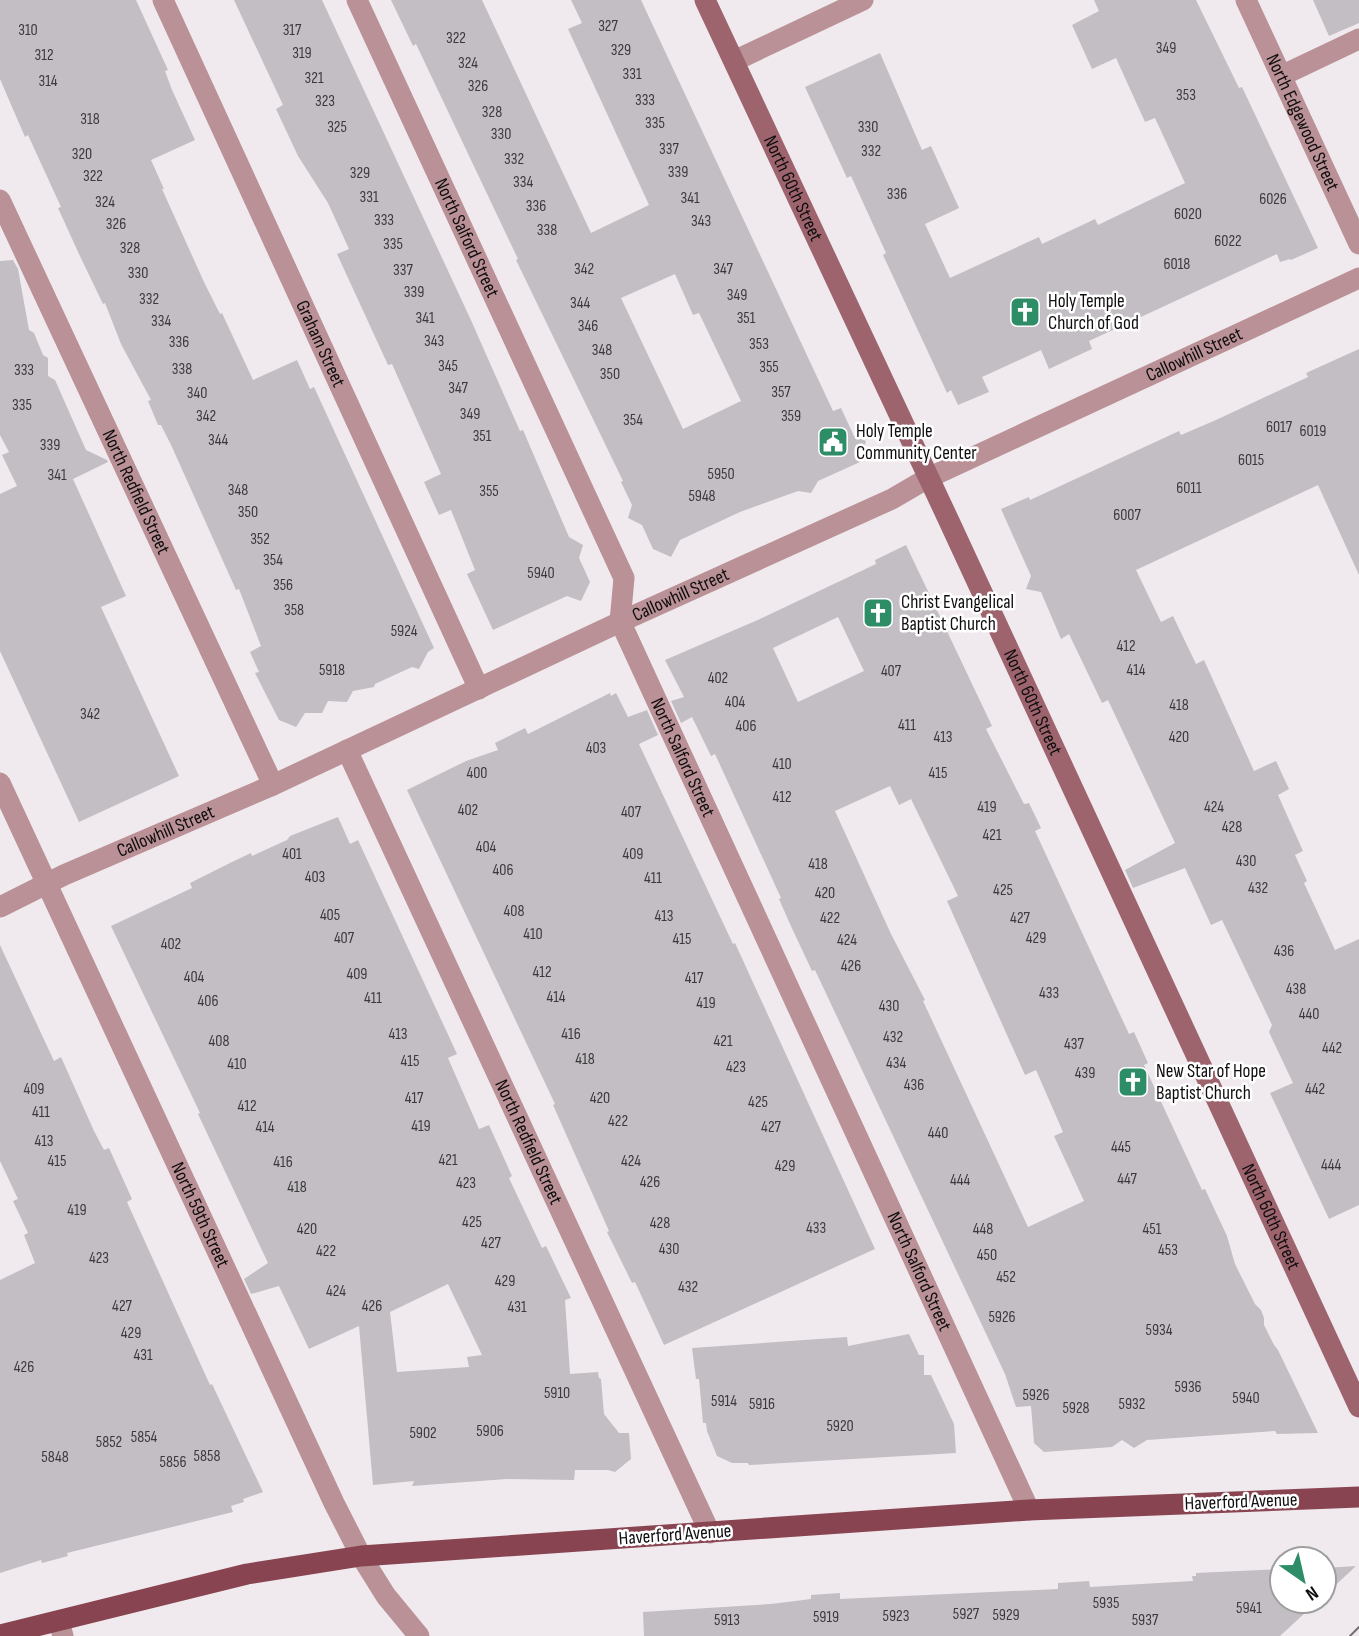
<svg xmlns="http://www.w3.org/2000/svg" width="1359" height="1636" font-family="'Sofia Sans Condensed',sans-serif">
<style>
.building{fill:#c2bec4;fill-rule:evenodd}
.lines{fill:none;stroke-linecap:round;stroke-linejoin:round}
.lane{stroke:#b99196;stroke-width:21}
.street{stroke:#b99196;stroke-width:21}
.secondary{stroke:#9d646e;stroke-width:21}
.primary{stroke:#884451;stroke-width:21}
.tram{stroke:#726e71;stroke-width:2}
.labels{text-anchor:middle;dominant-baseline:central;stroke-width:5;stroke-linejoin:round;paint-order:stroke}
.number-label{font-size:16px;fill:#3c393c}
.street-label{font-size:19px;fill:#0f0d0e;stroke:#fff}
.poi-label{font-size:19px;fill:#0f0d0e;stroke:#fff;text-anchor:start}
</style>
<rect width="100%" height="100%" fill="#f0eaef"/>
<!-- building -->
<path class="building" d="M0,0H136L168,70L165,71L172,90L195,140L151,160L164,189H162L204,282L220,314L222,313L253,380L297,360L310,389L314,387L434,648L428,652L419,669L412,667L375,684L374,687L353,691L347,702L328,701L322,713H305L296,727L279,720L255,673L259,672L250,652L261,646L239,589L236,590L172,447L161,425H158L148,401L151,400L121,344L105,303L103,304L79,254L58,208L61,207L28,135L25,137L0,79Z
M234,0H322L470,318L520,431L523,430L569,537L583,545L579,558L590,582L581,601L567,596L493,630L467,574L475,570L451,510L439,515L424,482L441,474L392,364L388,365L337,254L349,249L328,203L298,156L276,109L283,105Z
M391,0H482L591,233L649,205L568,29L582,23L571,0H641L833,411L841,408L854,436L866,441L860,462L818,481L811,493L798,491L740,512L680,540L671,557L653,549L642,525L628,518L632,505L621,482L623,481L516,260L518,259L416,44L413,46ZM675,274L693,315L699,313L741,401L683,429L621,298Z
M1094,0H1196L1239,88L1242,87L1318,248L1291,260L1290,259L1280,262L1277,254L1089,341L1092,349L1049,369L1041,350L982,377L989,392L958,405L951,390L947,393L883,255L886,253L851,176L847,178L805,87L880,53L922,150L931,146L959,208L925,224L950,278L1039,237L1042,244L1095,219L1098,225L1185,183L1155,118L1145,122L1116,58L1092,69L1072,25L1099,11Z
M1313,0H1359V23L1329,36Z
M13,260L18,269L29,330L34,333L43,355L48,358V376L55,380L86,450L107,460L108,462L73,479L126,596L101,607L179,776L79,822L0,651V494L17,486L2,455L9,452L0,435V261Z
M1359,349V575L1318,485L1136,570L1161,622L1173,616L1196,664L1204,660L1254,771L1276,761L1289,789L1278,795L1303,851L1295,855L1307,881L1304,883L1335,950L1359,939V1205L1329,1219L1270,1093L1293,1083L1269,1032L1272,1025L1222,920L1211,925L1185,868L1133,888L1125,870L1175,843L1108,700L1102,703L1069,634L1061,639L1041,592L1026,589L1031,576L1001,509L1029,497L1030,500L1179,431L1181,435L1216,420L1308,377L1306,373Z
M906,545L992,726L986,729L1024,804L1029,803L1041,828L1035,831L1129,1034L1134,1032L1148,1063L1144,1065L1202,1190L1205,1189L1227,1236L1235,1264L1255,1304L1261,1310L1264,1318V1325L1274,1345L1278,1350L1318,1433L1277,1434L1275,1431L1147,1440L1134,1448L1122,1440L1112,1447L1044,1452L1034,1443L1031,1406L1016,1407L1005,1374L815,970L812,971L790,924L779,899L781,898L715,754L711,756L692,717L681,723L671,701L684,697L665,660L760,619L876,564L875,560ZM838,617L864,671L798,702L773,648ZM890,786L899,805L911,799L958,896L947,901L1007,1035L1025,1075L1036,1070L1063,1132L1054,1136L1084,1201L1028,1227L923,1001L925,1000L891,934L835,811Z
M610,693L611,696L616,693L628,717L647,710L658,735L639,744L733,944L735,943L875,1249L664,1345L635,1282L632,1283L607,1232L609,1231L553,1105L555,1104L407,790L466,761L498,750L495,743L525,728L528,734Z
M338,817L350,844L358,840L457,1054L448,1058L479,1129L489,1125L512,1176L509,1178L525,1212L542,1248L546,1246L571,1298L565,1300L570,1374L598,1372L599,1378L601,1379L604,1414L619,1433H629L631,1459L615,1472L608,1470H575L574,1480L507,1479L412,1486L414,1481L373,1485L359,1326L309,1349L279,1286L251,1294L244,1279L268,1263L198,1114L200,1113L111,926L192,888L190,883L232,862L251,853L252,856L287,840L290,836ZM448,1284L482,1355L467,1357L469,1367L397,1372L390,1312Z
M0,945L54,1061L61,1057L94,1131L104,1150L109,1148L132,1199L127,1202L210,1385L212,1384L263,1492L243,1499L244,1502L231,1506L233,1512L67,1553L68,1556L42,1563L41,1560L0,1573V1280L35,1263L24,1235L28,1233L13,1201L18,1199L0,1161Z
M909,1334L919,1355H924V1375H931L954,1424L956,1453L749,1465L748,1463H732L717,1456L707,1431L706,1423H703L699,1379H696L692,1348L847,1337L848,1346Z
M1356,1566L1324,1596V1568Z
M1282,1569V1601H1318L1280,1636H644L643,1612L771,1604L811,1599V1595L840,1593V1599L1058,1589V1583L1089,1581L1090,1587L1193,1581L1192,1576H1196V1573Z"/>
<g class="lines">
<!-- lane -->
<path class="lane" d="M734,61L863,0
M1281,76L1359,39"/>
<!-- street -->
<g class="street">
<path id="s1" d="M163,0L479,689"/>
<path id="s2" d="M357,0L624,578L620,622L626,634L1029,1510"/>
<path id="s3" d="M1246,0L1359,244"/>
<path id="s4" d="M0,200L273,785"/>
<path id="s5" d="M347,750L710,1533"/>
<path id="s6" d="M0,783L334,1503L361,1556L386,1596L419,1636"/>
<path id="s7" d="M0,907L64,875L273,785L620,622L892,499L928,478L1359,278"/>
<path d="M59,1621L63,1636"/>
</g>
<!-- secondary -->
<path class="secondary" id="s8" d="M705,0L949,521L1359,1407"/>
<!-- primary -->
<path class="primary" d="M0,1635L247,1574L361,1556L1029,1510L1359,1497"/>
<!-- tram -->
<path class="tram" d="M1350,1636L1359,1627"/>
</g>
<!-- icons -->
<defs>
<g id="church-square" transform="scale(1.575)"><rect x="-9" y="-9" width="18" height="18" rx="4" fill="#2d8d67" stroke="#fff"/><path d="M-1.2-6h2.4v3.5h3.3v2.4h-3.3V6h-2.4V-.1h-3.3v-2.4h3.3Z" fill="#fff"/></g>
<g id="civic-square" transform="scale(1.575)"><rect x="-9" y="-9" width="18" height="18" rx="4" fill="#2d8d67" stroke="#fff"/><path d="M-.6-6.5H3V-4.5H.6V-3L4-1V1h2V6H-6V1h2V-1L-.6-3ZM-1.2 2.5V6h2.4V2.5Z" fill="#fff"/></g>
</defs>
<g fill-rule="evenodd">
<use href="#church-square" x="1025" y="312"/>
<use href="#civic-square" x="833" y="442"/>
<use href="#church-square" x="878" y="613"/>
<use href="#church-square" x="1133" y="1082"/>
</g>
<g class="labels">
<!-- number labels -->
<g class="number-label">
<text x="608" y="26">327</text>
<text x="28" y="30">310</text>
<text x="292" y="30">317</text>
<text x="456" y="38">322</text>
<text x="1166" y="48">349</text>
<text x="621" y="50">329</text>
<text x="302" y="53">319</text>
<text x="44" y="55">312</text>
<text x="468" y="63">324</text>
<text x="632" y="74">331</text>
<text x="314" y="78">321</text>
<text x="48" y="81">314</text>
<text x="478" y="86">326</text>
<text x="1186" y="95">353</text>
<text x="645" y="100">333</text>
<text x="325" y="101">323</text>
<text x="492" y="112">328</text>
<text x="90" y="119">318</text>
<text x="655" y="123">335</text>
<text x="337" y="127">325</text>
<text x="868" y="127">330</text>
<text x="501" y="134">330</text>
<text x="669" y="149">337</text>
<text x="871" y="151">332</text>
<text x="82" y="154">320</text>
<text x="514" y="159">332</text>
<text x="678" y="172">339</text>
<text x="360" y="173">329</text>
<text x="93" y="176">322</text>
<text x="523" y="182">334</text>
<text x="897" y="194">336</text>
<text x="369" y="197">331</text>
<text x="690" y="198">341</text>
<text x="1273" y="199">6026</text>
<text x="105" y="202">324</text>
<text x="536" y="206">336</text>
<text x="1188" y="214">6020</text>
<text x="384" y="220">333</text>
<text x="701" y="221">343</text>
<text x="116" y="224">326</text>
<text x="547" y="230">338</text>
<text x="1228" y="241">6022</text>
<text x="393" y="244">335</text>
<text x="130" y="248">328</text>
<text x="1177" y="264">6018</text>
<text x="584" y="269">342</text>
<text x="723" y="269">347</text>
<text x="403" y="270">337</text>
<text x="138" y="273">330</text>
<text x="414" y="292">339</text>
<text x="737" y="295">349</text>
<text x="149" y="299">332</text>
<text x="580" y="303">344</text>
<text x="425" y="318">341</text>
<text x="746" y="318">351</text>
<text x="161" y="321">334</text>
<text x="588" y="326">346</text>
<text x="434" y="341">343</text>
<text x="179" y="342">336</text>
<text x="759" y="344">353</text>
<text x="602" y="350">348</text>
<text x="448" y="366">345</text>
<text x="769" y="367">355</text>
<text x="182" y="369">338</text>
<text x="24" y="370">333</text>
<text x="610" y="374">350</text>
<text x="458" y="388">347</text>
<text x="781" y="392">357</text>
<text x="197" y="393">340</text>
<text x="22" y="405">335</text>
<text x="470" y="414">349</text>
<text x="206" y="416">342</text>
<text x="791" y="416">359</text>
<text x="633" y="420">354</text>
<text x="1279" y="427">6017</text>
<text x="1313" y="431">6019</text>
<text x="482" y="436">351</text>
<text x="218" y="440">344</text>
<text x="50" y="445">339</text>
<text x="1251" y="460">6015</text>
<text x="721" y="474">5950</text>
<text x="57" y="475">341</text>
<text x="1189" y="488">6011</text>
<text x="238" y="490">348</text>
<text x="489" y="491">355</text>
<text x="702" y="496">5948</text>
<text x="248" y="512">350</text>
<text x="1127" y="515">6007</text>
<text x="260" y="539">352</text>
<text x="273" y="560">354</text>
<text x="541" y="573">5940</text>
<text x="283" y="585">356</text>
<text x="294" y="610">358</text>
<text x="404" y="631">5924</text>
<text x="1126" y="646">412</text>
<text x="332" y="670">5918</text>
<text x="1136" y="670">414</text>
<text x="891" y="671">407</text>
<text x="718" y="678">402</text>
<text x="735" y="702">404</text>
<text x="1179" y="705">418</text>
<text x="90" y="714">342</text>
<text x="907" y="725">411</text>
<text x="746" y="726">406</text>
<text x="943" y="737">413</text>
<text x="1179" y="737">420</text>
<text x="596" y="748">403</text>
<text x="782" y="764">410</text>
<text x="477" y="773">400</text>
<text x="938" y="773">415</text>
<text x="782" y="797">412</text>
<text x="987" y="807">419</text>
<text x="1214" y="807">424</text>
<text x="468" y="810">402</text>
<text x="631" y="812">407</text>
<text x="1232" y="827">428</text>
<text x="992" y="835">421</text>
<text x="486" y="847">404</text>
<text x="292" y="854">401</text>
<text x="633" y="854">409</text>
<text x="1246" y="861">430</text>
<text x="818" y="864">418</text>
<text x="503" y="870">406</text>
<text x="315" y="877">403</text>
<text x="653" y="878">411</text>
<text x="1258" y="888">432</text>
<text x="1003" y="890">425</text>
<text x="825" y="893">420</text>
<text x="514" y="911">408</text>
<text x="330" y="915">405</text>
<text x="664" y="916">413</text>
<text x="830" y="918">422</text>
<text x="1020" y="918">427</text>
<text x="533" y="934">410</text>
<text x="344" y="938">407</text>
<text x="1036" y="938">429</text>
<text x="682" y="939">415</text>
<text x="847" y="940">424</text>
<text x="171" y="944">402</text>
<text x="1284" y="951">436</text>
<text x="851" y="966">426</text>
<text x="542" y="972">412</text>
<text x="357" y="974">409</text>
<text x="194" y="977">404</text>
<text x="694" y="978">417</text>
<text x="1296" y="989">438</text>
<text x="1049" y="993">433</text>
<text x="556" y="997">414</text>
<text x="373" y="998">411</text>
<text x="208" y="1001">406</text>
<text x="706" y="1003">419</text>
<text x="889" y="1006">430</text>
<text x="1309" y="1014">440</text>
<text x="398" y="1034">413</text>
<text x="571" y="1034">416</text>
<text x="893" y="1037">432</text>
<text x="219" y="1041">408</text>
<text x="723" y="1041">421</text>
<text x="1074" y="1044">437</text>
<text x="1332" y="1048">442</text>
<text x="585" y="1059">418</text>
<text x="410" y="1061">415</text>
<text x="896" y="1063">434</text>
<text x="237" y="1064">410</text>
<text x="736" y="1067">423</text>
<text x="1085" y="1073">439</text>
<text x="914" y="1085">436</text>
<text x="34" y="1089">409</text>
<text x="1315" y="1089">442</text>
<text x="414" y="1098">417</text>
<text x="600" y="1098">420</text>
<text x="758" y="1102">425</text>
<text x="247" y="1106">412</text>
<text x="41" y="1112">411</text>
<text x="618" y="1121">422</text>
<text x="421" y="1126">419</text>
<text x="265" y="1127">414</text>
<text x="771" y="1127">427</text>
<text x="938" y="1133">440</text>
<text x="44" y="1141">413</text>
<text x="1121" y="1147">445</text>
<text x="448" y="1160">421</text>
<text x="57" y="1161">415</text>
<text x="631" y="1161">424</text>
<text x="283" y="1162">416</text>
<text x="1331" y="1165">444</text>
<text x="785" y="1166">429</text>
<text x="1127" y="1179">447</text>
<text x="960" y="1180">444</text>
<text x="650" y="1182">426</text>
<text x="466" y="1183">423</text>
<text x="297" y="1187">418</text>
<text x="77" y="1210">419</text>
<text x="472" y="1222">425</text>
<text x="660" y="1223">428</text>
<text x="816" y="1228">433</text>
<text x="307" y="1229">420</text>
<text x="983" y="1229">448</text>
<text x="1152" y="1229">451</text>
<text x="491" y="1243">427</text>
<text x="669" y="1249">430</text>
<text x="1168" y="1250">453</text>
<text x="326" y="1251">422</text>
<text x="987" y="1255">450</text>
<text x="99" y="1258">423</text>
<text x="1006" y="1277">452</text>
<text x="505" y="1281">429</text>
<text x="688" y="1287">432</text>
<text x="336" y="1291">424</text>
<text x="122" y="1306">427</text>
<text x="372" y="1306">426</text>
<text x="517" y="1307">431</text>
<text x="1002" y="1317">5926</text>
<text x="1159" y="1330">5934</text>
<text x="131" y="1333">429</text>
<text x="143" y="1355">431</text>
<text x="24" y="1367">426</text>
<text x="1188" y="1387">5936</text>
<text x="557" y="1393">5910</text>
<text x="1036" y="1395">5926</text>
<text x="1246" y="1398">5940</text>
<text x="724" y="1401">5914</text>
<text x="762" y="1404">5916</text>
<text x="1132" y="1404">5932</text>
<text x="1076" y="1408">5928</text>
<text x="840" y="1426">5920</text>
<text x="490" y="1431">5906</text>
<text x="423" y="1433">5902</text>
<text x="144" y="1437">5854</text>
<text x="109" y="1442">5852</text>
<text x="207" y="1456">5858</text>
<text x="55" y="1457">5848</text>
<text x="173" y="1462">5856</text>
<text x="1106" y="1603">5935</text>
<text x="1249" y="1608">5941</text>
<text x="966" y="1614">5927</text>
<text x="1006" y="1615">5929</text>
<text x="896" y="1616">5923</text>
<text x="826" y="1617">5919</text>
<text x="727" y="1620">5913</text>
<text x="1145" y="1620">5937</text>
</g>
<!-- street labels -->
<g class="street-label">
<text stroke="none"><textPath href="#s3" startOffset="135">North Edgewood Street</textPath></text>
<text stroke="none"><textPath href="#s8" startOffset="208">North 60th Street</textPath></text>
<text stroke="none"><textPath href="#s2" startOffset="262">North Salford Street</textPath></text>
<text stroke="none"><textPath href="#s1" startOffset="378">Graham Street</textPath></text>
<text stroke="none"><textPath href="#s7" startOffset="1316">Callowhill Street</textPath></text>
<text stroke="none"><textPath href="#s4" startOffset="322">North Redfield Street</textPath></text>
<text stroke="none"><textPath href="#s7" startOffset="749">Callowhill Street</textPath></text>
<text stroke="none"><textPath href="#s8" startOffset="775">North 60th Street</textPath></text>
<text stroke="none"><textPath href="#s2" startOffset="830">North Salford Street</textPath></text>
<text stroke="none"><textPath href="#s7" startOffset="182">Callowhill Street</textPath></text>
<text stroke="none"><textPath href="#s5" startOffset="432">North Redfield Street</textPath></text>
<text stroke="none"><textPath href="#s6" startOffset="476">North 59th Street</textPath></text>
<text stroke="none"><textPath href="#s8" startOffset="1342">North 60th Street</textPath></text>
<text stroke="none"><textPath href="#s2" startOffset="1396">North Salford Street</textPath></text>
<text transform="translate(1241 1502) rotate(-2)">Haverford Avenue</text>
<text transform="translate(675 1535) rotate(-4)">Haverford Avenue</text>
</g>
<!-- poi labels -->
<g class="poi-label">
<text x="1048" y="301">Holy Temple<tspan x="1048" dy="22">Church of God</tspan></text>
<text x="856" y="431">Holy Temple<tspan x="856" dy="22">Community Center</tspan></text>
<text x="901" y="602">Christ Evangelical<tspan x="901" dy="22">Baptist Church</tspan></text>
<text x="1156" y="1071">New Star of Hope<tspan x="1156" dy="22">Baptist Church</tspan></text>
</g>
</g>
<!-- north arrow -->
<g transform="translate(1303 1580) rotate(146)"><circle r="33" fill="#ffffff" stroke="#9f9e9f" stroke-width="2"/>
<path d="M0-5L12 26L0 18L-12 26Z" fill="#2d8d67"/>
<text y="-10" font-size="19" font-weight="bold" text-anchor="middle" fill="#0f0d0e">N</text>
</g>
</svg>
